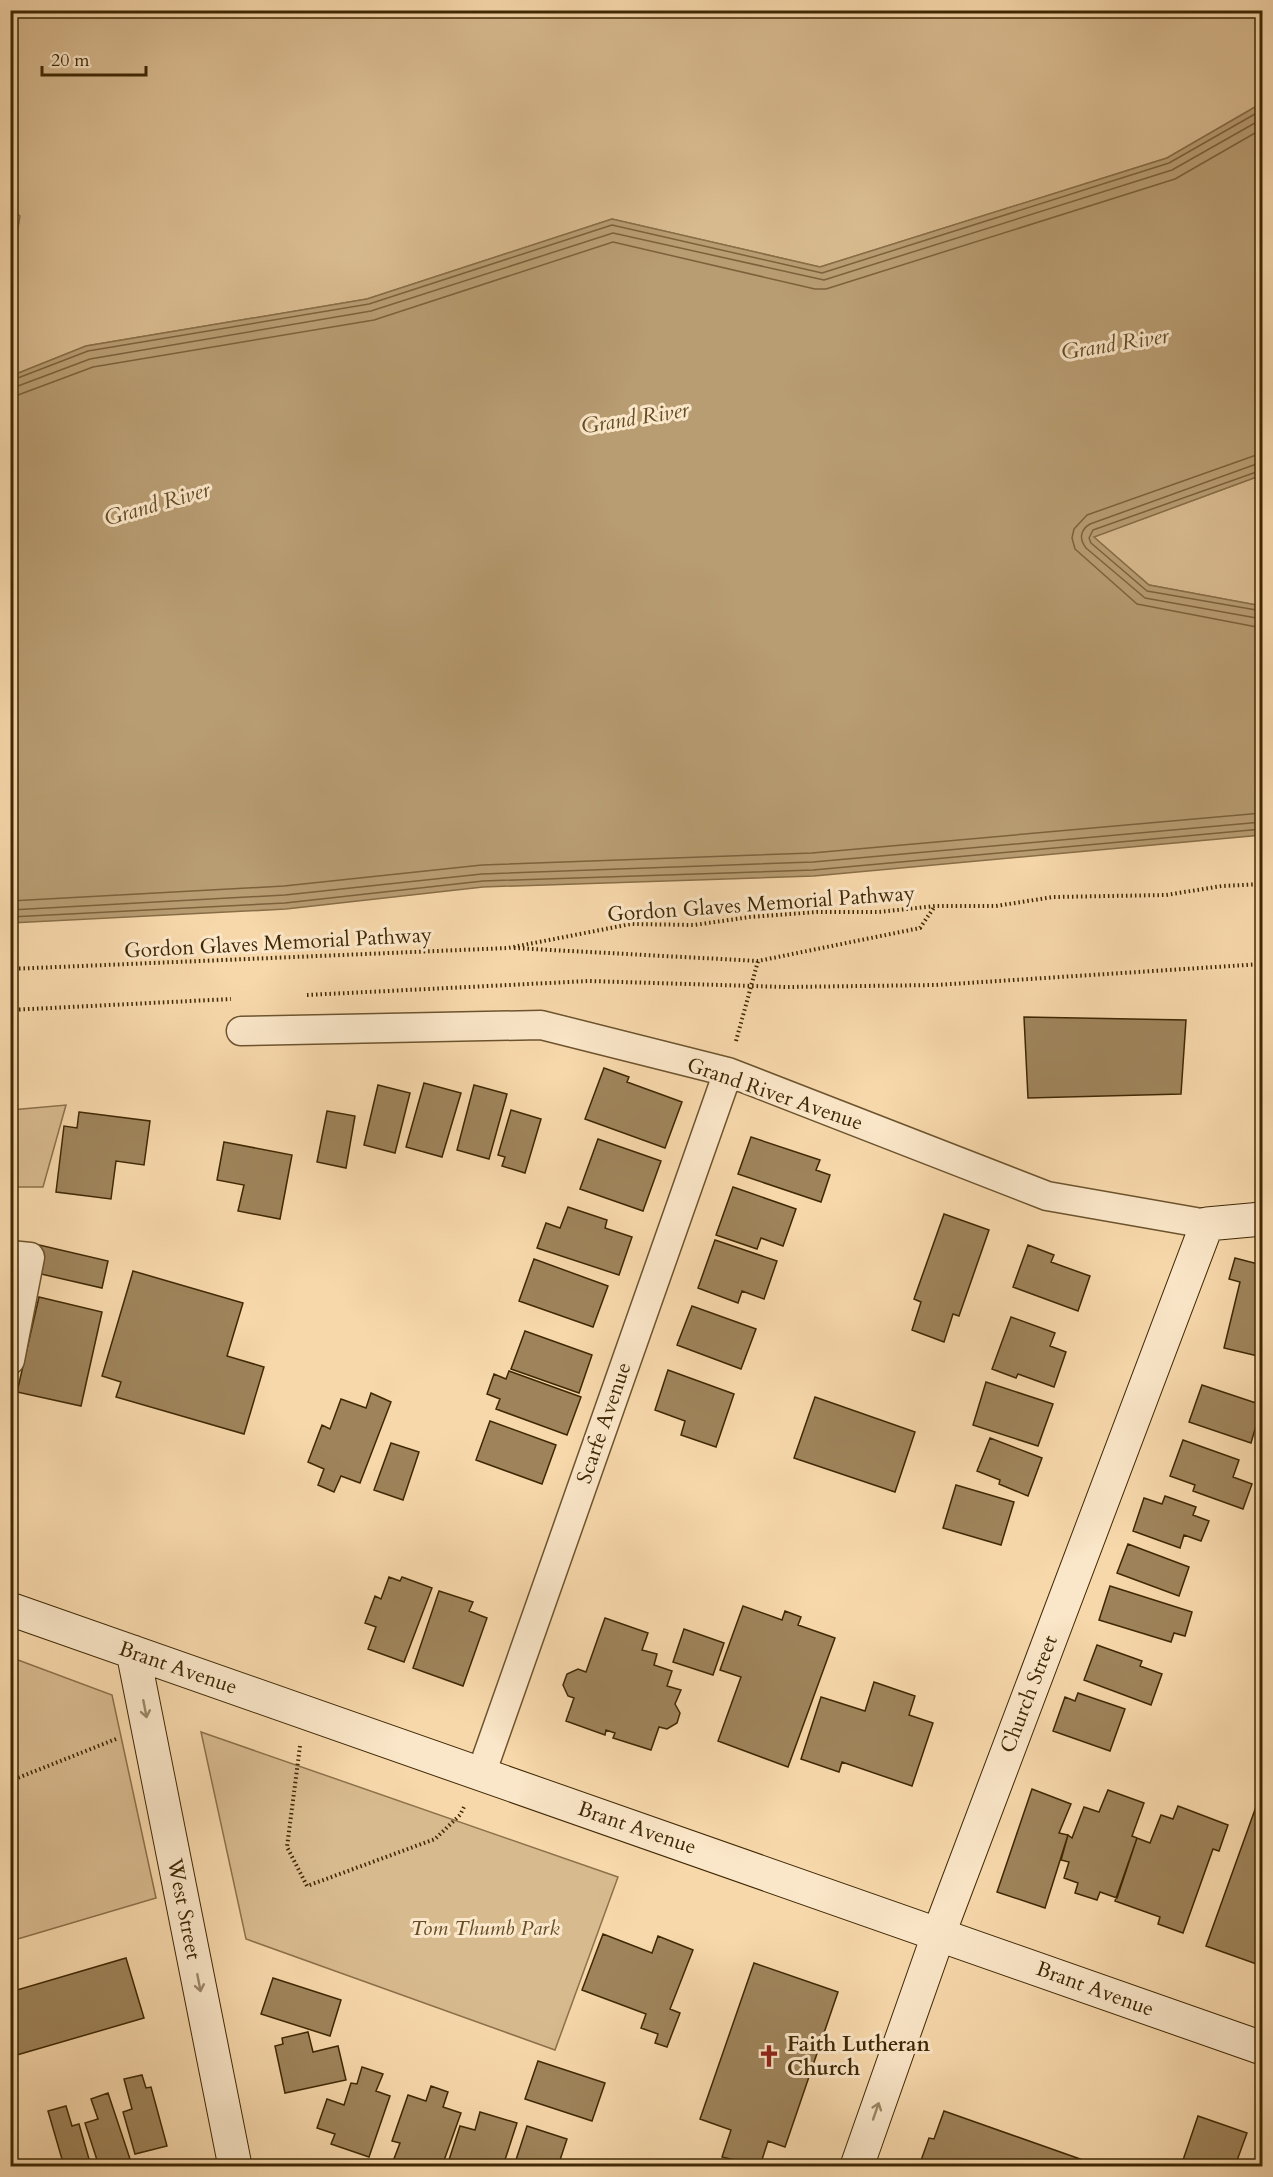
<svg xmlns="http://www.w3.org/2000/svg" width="1273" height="2177" font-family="Cardo,serif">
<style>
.green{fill:#d8ba8f;stroke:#8c714a;stroke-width:1.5}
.water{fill:#b89c72;stroke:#886e46;stroke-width:1.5}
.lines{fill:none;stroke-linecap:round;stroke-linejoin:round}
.shore{stroke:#7c623b;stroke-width:1.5}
.building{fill:#9f845b;stroke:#3f2804;stroke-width:1.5}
.street-casing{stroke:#6d542e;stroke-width:31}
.secondary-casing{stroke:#3f2804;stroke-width:35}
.path{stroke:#3f2804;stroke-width:4;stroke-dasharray:1.5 3;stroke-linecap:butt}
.street{stroke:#fae6c8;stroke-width:28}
.secondary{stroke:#fae6c8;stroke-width:33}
.oneway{stroke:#9c8766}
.labels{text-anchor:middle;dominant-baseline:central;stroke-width:6;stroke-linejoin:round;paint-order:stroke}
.street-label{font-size:21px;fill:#3f2804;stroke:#fae6c8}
.park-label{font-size:21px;font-style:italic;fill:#654c27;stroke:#fae6c8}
.poi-label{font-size:21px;font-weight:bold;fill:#3f2804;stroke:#fae6c8;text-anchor:start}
.water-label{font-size:22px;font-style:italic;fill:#634b25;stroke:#fae6c8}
</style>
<rect width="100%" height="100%" fill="#f7d8ab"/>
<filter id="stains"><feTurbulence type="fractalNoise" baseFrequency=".00333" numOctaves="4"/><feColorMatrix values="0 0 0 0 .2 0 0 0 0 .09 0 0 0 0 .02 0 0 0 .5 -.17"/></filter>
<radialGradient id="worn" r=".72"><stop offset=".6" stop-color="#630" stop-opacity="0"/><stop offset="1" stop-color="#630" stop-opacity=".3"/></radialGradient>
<!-- green -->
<path class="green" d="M11,11H1262V103L1167,158L820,267L612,219L367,299L86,346L11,376V268L20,216L10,208Z
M1262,475V606L1149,585L1093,537Z
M66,1105L43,1187H11V1110Z
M10,1657L112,1695L156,1898L11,1941Z
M201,1732L618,1877L555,2050L246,1939Z"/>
<!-- water -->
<path class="water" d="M1262,103V475L1094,537L1149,585L1262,606V835L814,876L483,887L286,909L11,923V376L86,346L367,299L612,219L820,267L1167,158Z"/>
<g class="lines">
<!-- shore -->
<path class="shore" d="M10,381L88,351L369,304L612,225L822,273L1169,163L1262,110
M10,389L90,359L371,311L613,233L824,280L1172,170L1262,119
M10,398L93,367L374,320L613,242L815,289H826L1175,179L1262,129
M1262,453L1087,515L1074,529L1072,538L1075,549L1137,604L1262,628
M1262,462L1090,524C1080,530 1079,539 1086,548L1145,598L1262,619
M1262,470L1093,530L1089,538L1091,543L1147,591L1262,611
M10,901L284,886L482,865L812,853L1262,813
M10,910L285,895L482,874L813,862L1262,822
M10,917L285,903L483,881L813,870L1262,829"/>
</g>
<!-- building -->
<path class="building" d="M1024,1017L1186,1020L1181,1094L1028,1098Z
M604,1068L629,1077L627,1082L682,1102L665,1148L585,1119Z
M424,1083L461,1093L442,1157L406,1147Z
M378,1085L410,1093L395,1153L364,1145Z
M474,1085L507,1094L489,1159L457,1150Z
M511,1110L541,1119L525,1173L502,1166L505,1157L498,1155Z
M327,1111L355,1116L346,1168L317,1162Z
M79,1112L150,1121L144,1165L116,1161L111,1199L56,1192L64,1126L77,1128Z
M751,1137L820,1160L816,1170L830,1175L821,1202L738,1174Z
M598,1139L661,1161L643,1211L580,1189Z
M224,1142L292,1155L280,1219L238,1211L244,1185L217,1180Z
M733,1187L796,1209L783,1246L761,1238L757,1249L716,1235Z
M568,1207L607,1220L605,1228L632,1237L619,1275L537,1248L546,1223L560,1228Z
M944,1214L989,1230L959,1316L953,1314L944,1342L912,1330L921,1302L914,1299Z
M715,1240L777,1261L764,1299L742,1291L738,1303L698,1288Z
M35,1244L108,1261L102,1288L28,1271Z
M1028,1245L1054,1255L1051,1262L1090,1276L1078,1311L1013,1287Z
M1235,1258L1262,1265V1357L1224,1348L1240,1282L1229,1279Z
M534,1259L608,1286L593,1327L519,1301Z
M133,1271L243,1303L227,1356L264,1367L244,1434L116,1397L121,1382L102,1376Z
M39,1297L102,1312L81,1406L17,1392Z
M692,1306L756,1329L741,1369L677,1345Z
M1011,1317L1055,1333L1050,1346L1066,1352L1054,1387L1018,1374L1016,1378L992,1369Z
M525,1331L592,1355L579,1393L511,1369Z
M668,1370L734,1394L716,1447L681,1435L685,1421L655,1410Z
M509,1371L581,1397L567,1435L496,1409L500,1399L487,1394L494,1374L506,1379Z
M986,1382L1053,1404L1038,1446L973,1425Z
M1202,1385L1262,1405L1251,1443L1189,1422Z
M371,1393L391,1402L360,1483L341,1476L334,1492L318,1485L324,1469L308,1462L322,1425L330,1429L341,1399L366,1408Z
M815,1397L915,1432L895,1492L794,1458Z
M490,1421L556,1445L542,1484L476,1460Z
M990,1438L1042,1458L1028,1496L999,1484L1000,1480L977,1471Z
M1183,1440L1239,1460L1233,1477L1252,1484L1243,1509L1193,1491L1195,1485L1170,1476Z
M391,1443L419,1452L403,1500L374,1490Z
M956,1485L1014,1502L1001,1545L943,1528Z
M1165,1496L1196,1507L1193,1515L1209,1521L1201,1541L1184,1535L1180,1548L1133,1531L1144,1498L1162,1504Z
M1128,1544L1189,1567L1179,1596L1117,1573Z
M389,1577L400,1581L402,1577L432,1588L404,1662L368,1649L376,1627L365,1623L375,1596L381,1599Z
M1110,1586L1192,1612L1185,1636L1174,1633L1171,1642L1099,1620Z
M439,1591L473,1602L469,1611L487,1618L463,1686L413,1668Z
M743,1606L782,1620L785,1611L801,1617L798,1625L835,1638L788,1767L718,1741L741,1677L720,1670Z
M605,1618L648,1633L642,1650L657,1654L654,1665L672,1671L667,1686L681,1690L675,1704L680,1713L677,1723L667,1729L659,1727L651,1750L613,1738L615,1733L606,1730L605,1735L566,1721L574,1698L568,1696L563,1685L567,1674L578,1669L586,1672Z
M684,1629L724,1643L713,1675L673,1662Z
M1097,1645L1142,1661L1140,1666L1162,1674L1151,1705L1084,1680Z
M874,1682L915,1696L909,1715L933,1723L912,1786L842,1762L839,1772L801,1759L821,1697L865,1711Z
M1078,1693L1125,1709L1110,1751L1053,1731L1065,1697L1075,1701Z
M1032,1789L1071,1804L1059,1833L1068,1835L1045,1908L997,1892Z
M1108,1790L1144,1803L1132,1836L1137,1838L1117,1898L1100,1892L1097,1900L1075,1893L1078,1883L1064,1878L1069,1862L1061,1860L1068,1835L1072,1838L1084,1807L1099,1812Z
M1262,1790V1966L1206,1946Z
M1178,1806L1228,1825L1219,1851L1213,1849L1183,1933L1158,1924L1160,1917L1115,1901L1137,1838L1150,1843L1161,1815L1173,1819Z
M603,1934L652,1953L658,1936L693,1950L670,2009L680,2013L667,2047L655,2043L658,2034L641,2028L646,2014L582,1990Z
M126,1958L144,2018L10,2057V1992Z
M754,1963L838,1992L785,2147L768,2141L760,2166L722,2157L731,2130L700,2119Z
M273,1978L341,2000L330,2036L261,2014Z
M308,2032L313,2052L338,2046L346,2080L285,2093L275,2046L283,2044L282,2038Z
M538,2061L605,2083L592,2121L525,2099Z
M362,2067L383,2074L376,2091L390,2096L369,2157L331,2144L335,2134L317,2128L327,2099L344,2105L351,2083L357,2084Z
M142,2075L146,2088L151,2087L167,2146L135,2154L123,2112L132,2109L124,2079Z
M431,2086L448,2092L443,2107L461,2113L442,2166H396L392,2164L400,2143L392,2141L408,2095L426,2101Z
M108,2093L130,2159L99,2166L85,2123L98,2119L91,2099Z
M66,2106L72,2126L79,2124L91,2166H64L48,2111Z
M944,2111L1100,2166H919L929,2138L934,2139Z
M480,2112L517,2123L503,2166H447L460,2126L475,2130Z
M1198,2116L1247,2133L1235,2166H1181Z
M527,2126L567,2139L558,2166H514Z"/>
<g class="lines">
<!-- street casing -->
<g class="street-casing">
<path id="street" d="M241,1031L541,1025L728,1072L1047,1196L1207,1224
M10,1255L30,1257L10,1360
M481,1774L728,1072"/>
</g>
<!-- secondary casing -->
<g class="secondary-casing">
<path id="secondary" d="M10,1609L1262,2048
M133,1652L235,2166
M857,2166L939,1933L1207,1224L1262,1219"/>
</g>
<!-- path -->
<path class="path" d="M514,948L758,961L920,928L935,906
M10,969L508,948L631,924L694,925L750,917L817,912H879L935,906H996L1053,897L1166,895L1222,886L1262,884
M307,995L589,981L786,987L936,985L1262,964
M10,1010L231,999
M736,1041L758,961
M300,1746L287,1847L307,1886L435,1839L460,1815L465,1805
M10,1781L116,1739"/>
<!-- street -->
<use href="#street" class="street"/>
<!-- secondary -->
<use href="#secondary" class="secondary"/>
</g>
<!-- one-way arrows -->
<defs><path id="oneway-shaft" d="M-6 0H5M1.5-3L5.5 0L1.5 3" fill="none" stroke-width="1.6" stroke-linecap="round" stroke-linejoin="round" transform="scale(1.5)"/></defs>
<g class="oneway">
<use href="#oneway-shaft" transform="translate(145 1709) rotate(79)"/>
<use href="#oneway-shaft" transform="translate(199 1983) rotate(79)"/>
<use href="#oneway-shaft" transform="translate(876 2111) rotate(-71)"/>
</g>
<!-- icons -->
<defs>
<g id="church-bare" transform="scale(1.8)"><path d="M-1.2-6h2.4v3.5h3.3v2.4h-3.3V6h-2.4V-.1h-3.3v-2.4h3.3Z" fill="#8f2418" stroke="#fae6c8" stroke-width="2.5" paint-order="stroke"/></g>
</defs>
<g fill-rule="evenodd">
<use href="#church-bare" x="769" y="2056"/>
</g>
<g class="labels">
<!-- street labels -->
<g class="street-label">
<text transform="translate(761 904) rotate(-4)">Gordon Glaves Memorial Pathway</text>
<text transform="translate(278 943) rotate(-3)">Gordon Glaves Memorial Pathway</text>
<text transform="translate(775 1094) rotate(19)">Grand River Avenue</text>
<text transform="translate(604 1423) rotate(-71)">Scarfe Avenue</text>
<text transform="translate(178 1668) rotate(19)">Brant Avenue</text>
<text transform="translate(1029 1694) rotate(-69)">Church Street</text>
<text transform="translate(637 1828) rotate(19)">Brant Avenue</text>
<text transform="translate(184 1909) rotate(79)">West Street</text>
<text transform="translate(1095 1989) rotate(20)">Brant Avenue</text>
</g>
<!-- park labels -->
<g class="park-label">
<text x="485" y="1928">Tom Thumb Park</text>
</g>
<!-- poi labels -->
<g class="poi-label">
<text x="787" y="2044">Faith Lutheran<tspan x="787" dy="24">Church</tspan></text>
</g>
<!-- water labels -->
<g class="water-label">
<text transform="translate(1115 344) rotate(-9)">Grand River</text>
<text transform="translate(635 418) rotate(-9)">Grand River</text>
<text transform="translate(157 504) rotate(-16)">Grand River</text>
</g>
</g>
<!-- margin -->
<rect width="1273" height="2177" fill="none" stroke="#f7d8ab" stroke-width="36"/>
<rect x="12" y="12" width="1249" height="2153" fill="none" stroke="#3f2804" stroke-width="3"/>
<rect x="18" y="18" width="1237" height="2141" fill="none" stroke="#3f2804" stroke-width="1.5"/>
<!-- scale -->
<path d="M42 66v9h104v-9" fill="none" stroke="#3f2804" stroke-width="3"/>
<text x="51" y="66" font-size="18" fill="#3f2804" stroke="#fae6c8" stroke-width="4.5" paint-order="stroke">20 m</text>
<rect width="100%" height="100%" filter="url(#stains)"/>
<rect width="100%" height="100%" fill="url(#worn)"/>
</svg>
